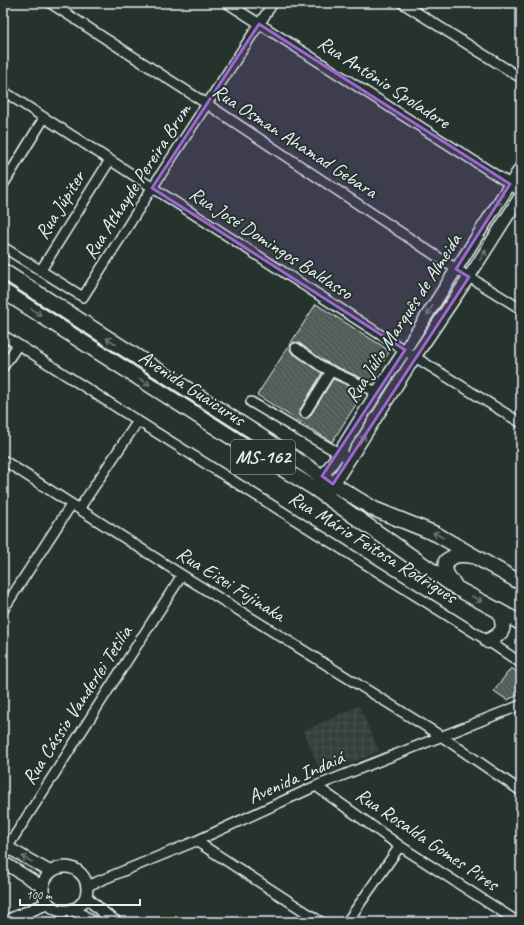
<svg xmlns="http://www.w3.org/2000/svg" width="524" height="925" font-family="Caveat,sans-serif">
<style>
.industrial{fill:url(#industrial-grid)}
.building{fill:url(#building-back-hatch);stroke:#e8f1f8}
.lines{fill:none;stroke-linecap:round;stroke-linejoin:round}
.minor-casing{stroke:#e8f1f8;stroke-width:12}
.tertiary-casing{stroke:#e8f1f8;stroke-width:14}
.primary-casing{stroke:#e8f1f8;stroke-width:17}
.minor{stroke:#26332d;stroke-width:9}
.tertiary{stroke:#26332d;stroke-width:11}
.primary{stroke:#26332d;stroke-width:14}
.oneway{stroke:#6a7674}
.marked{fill:#9c67d0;fill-opacity:0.2;stroke:#9c67d0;stroke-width:3;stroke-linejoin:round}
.labels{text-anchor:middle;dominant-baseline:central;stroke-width:4;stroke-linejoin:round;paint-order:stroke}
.shield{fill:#26332d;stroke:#aeb8bb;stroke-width:1}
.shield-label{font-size:19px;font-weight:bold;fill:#e8f1f8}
.street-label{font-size:20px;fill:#e8f1f8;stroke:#26332d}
</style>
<defs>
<pattern id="industrial-grid" width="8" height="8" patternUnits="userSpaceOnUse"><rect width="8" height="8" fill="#333f3a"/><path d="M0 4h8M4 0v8" fill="none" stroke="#47524e"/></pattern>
<pattern id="building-back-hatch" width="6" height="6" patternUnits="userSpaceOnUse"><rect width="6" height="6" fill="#505c59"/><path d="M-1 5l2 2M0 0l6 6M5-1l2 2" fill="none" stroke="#697472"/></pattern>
</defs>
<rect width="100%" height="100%" fill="#26332d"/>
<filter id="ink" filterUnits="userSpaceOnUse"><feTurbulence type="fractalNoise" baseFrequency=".025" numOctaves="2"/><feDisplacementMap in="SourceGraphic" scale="8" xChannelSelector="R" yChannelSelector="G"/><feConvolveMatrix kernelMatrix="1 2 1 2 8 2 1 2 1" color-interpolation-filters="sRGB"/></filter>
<g filter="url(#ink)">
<!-- industrial -->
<path class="industrial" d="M359,706L379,751L322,775L303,731Z"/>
<!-- building -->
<path class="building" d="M316,304L390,351L370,382L324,361L299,343L294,342L291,345L290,350L292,353L322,373L300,410L299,413L302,418L305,419L310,416L333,379L364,392L332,442L257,395Z
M511,668L521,674V694L507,700L494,691Z"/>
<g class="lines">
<!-- minor casing -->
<g class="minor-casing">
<path id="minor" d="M50,3L207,104L456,269L521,309
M227,3L510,184L521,192
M402,3L521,78
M3,91L415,357L521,423
M3,185L44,118
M3,247L83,297L152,188L273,3
M41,270L110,160
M3,335L138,421L488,641L521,663
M296,348L321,366L331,371L377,392
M3,367L18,345
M251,402L298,430L339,453L350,459
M305,413L331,371
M3,460L182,575L441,736L521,791
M79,509L138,421
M3,610L71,505
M316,786L400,846L518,922
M196,841L321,922
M3,854L182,575
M87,886L196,841L316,786L521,705
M347,922L400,846"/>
</g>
<!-- tertiary casing -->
<g class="tertiary-casing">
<path id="tertiary" d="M318,483L339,453L377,392L405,350L521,167
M330,490L415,357L469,277L521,195
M3,845L51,872
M3,862L43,887
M43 889a22 22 0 1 1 44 0a22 22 0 1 1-44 0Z
M86,897L106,915L116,922
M73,909L92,922
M4,922L48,903"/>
</g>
<!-- primary casing -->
<g class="primary-casing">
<path id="primary" d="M3,271L290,455L333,484L374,509L436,534L521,583
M3,291L256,453L314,488L458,589L521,623
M454,584C447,576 444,572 446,561C456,554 461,554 473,556
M488,641C504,633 505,629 500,613"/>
</g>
<!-- minor -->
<use href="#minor" class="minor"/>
<!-- tertiary -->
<use href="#tertiary" class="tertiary"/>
<!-- primary -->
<use href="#primary" class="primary"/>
</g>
<!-- one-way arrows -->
<defs><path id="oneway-shaft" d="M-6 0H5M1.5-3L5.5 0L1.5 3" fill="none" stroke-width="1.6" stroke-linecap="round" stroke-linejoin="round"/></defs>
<g class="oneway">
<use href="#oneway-shaft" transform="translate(500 200) rotate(123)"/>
<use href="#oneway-shaft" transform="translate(483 255) rotate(-57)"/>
<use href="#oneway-shaft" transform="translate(430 310) rotate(122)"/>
<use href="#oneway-shaft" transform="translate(36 312) rotate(33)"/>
<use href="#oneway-shaft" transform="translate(111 341) rotate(-147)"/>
<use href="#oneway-shaft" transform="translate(145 382) rotate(33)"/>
<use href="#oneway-shaft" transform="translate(362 440) rotate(-58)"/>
<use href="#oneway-shaft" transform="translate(438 535) rotate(-153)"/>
<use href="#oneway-shaft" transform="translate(477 599) rotate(30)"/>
<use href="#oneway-shaft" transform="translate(27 859) rotate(-151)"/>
</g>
</g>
<!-- marked area -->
<path class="marked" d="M259,24L510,184L456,269L469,277L333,484L322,476L405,350L152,188Z"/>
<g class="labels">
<!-- shield labels -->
<rect class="shield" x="231" y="440" width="64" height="34" rx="3"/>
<g class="shield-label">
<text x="263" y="457">MS-162</text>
</g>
<!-- street labels -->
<g class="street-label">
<text transform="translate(384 82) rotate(33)">Rua Antônio Spoladore</text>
<text transform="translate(295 141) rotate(33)">Rua Osman Ahamad Gebara</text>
<text transform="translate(137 181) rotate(-57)">Rua Athayde Pereira Brum</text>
<text transform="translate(60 205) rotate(-58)">Rua Júpiter</text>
<text transform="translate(271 243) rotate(33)">Rua José Domingos Baldasso</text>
<text transform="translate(403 318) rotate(-57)">Rua Júlio Marquês de Almeida</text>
<text transform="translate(192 388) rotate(33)">Avenida Guaicurus</text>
<text transform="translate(373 547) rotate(32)">Rua Mário Feitosa Rodrigues</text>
<text transform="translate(231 584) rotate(32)">Rua Eisei Fujinaka</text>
<text transform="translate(77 705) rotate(-57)">Rua Cássio Vanderlei Tetilia</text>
<text transform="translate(296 777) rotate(-24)">Avenida Indaiá</text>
<text transform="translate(427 839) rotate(34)">Rua Rosalda Gomes Pires</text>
</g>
</g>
<!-- margin -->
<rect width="524" height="925" fill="none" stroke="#26332d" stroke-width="16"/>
<rect x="8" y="8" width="508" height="909" fill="none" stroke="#e8f1f8" stroke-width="1.5" filter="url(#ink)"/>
<!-- scale -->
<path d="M20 899v6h120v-6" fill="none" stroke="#e8f1f8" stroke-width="2"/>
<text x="26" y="899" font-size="12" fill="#e8f1f8" stroke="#26332d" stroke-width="3" paint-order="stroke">100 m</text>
</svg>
